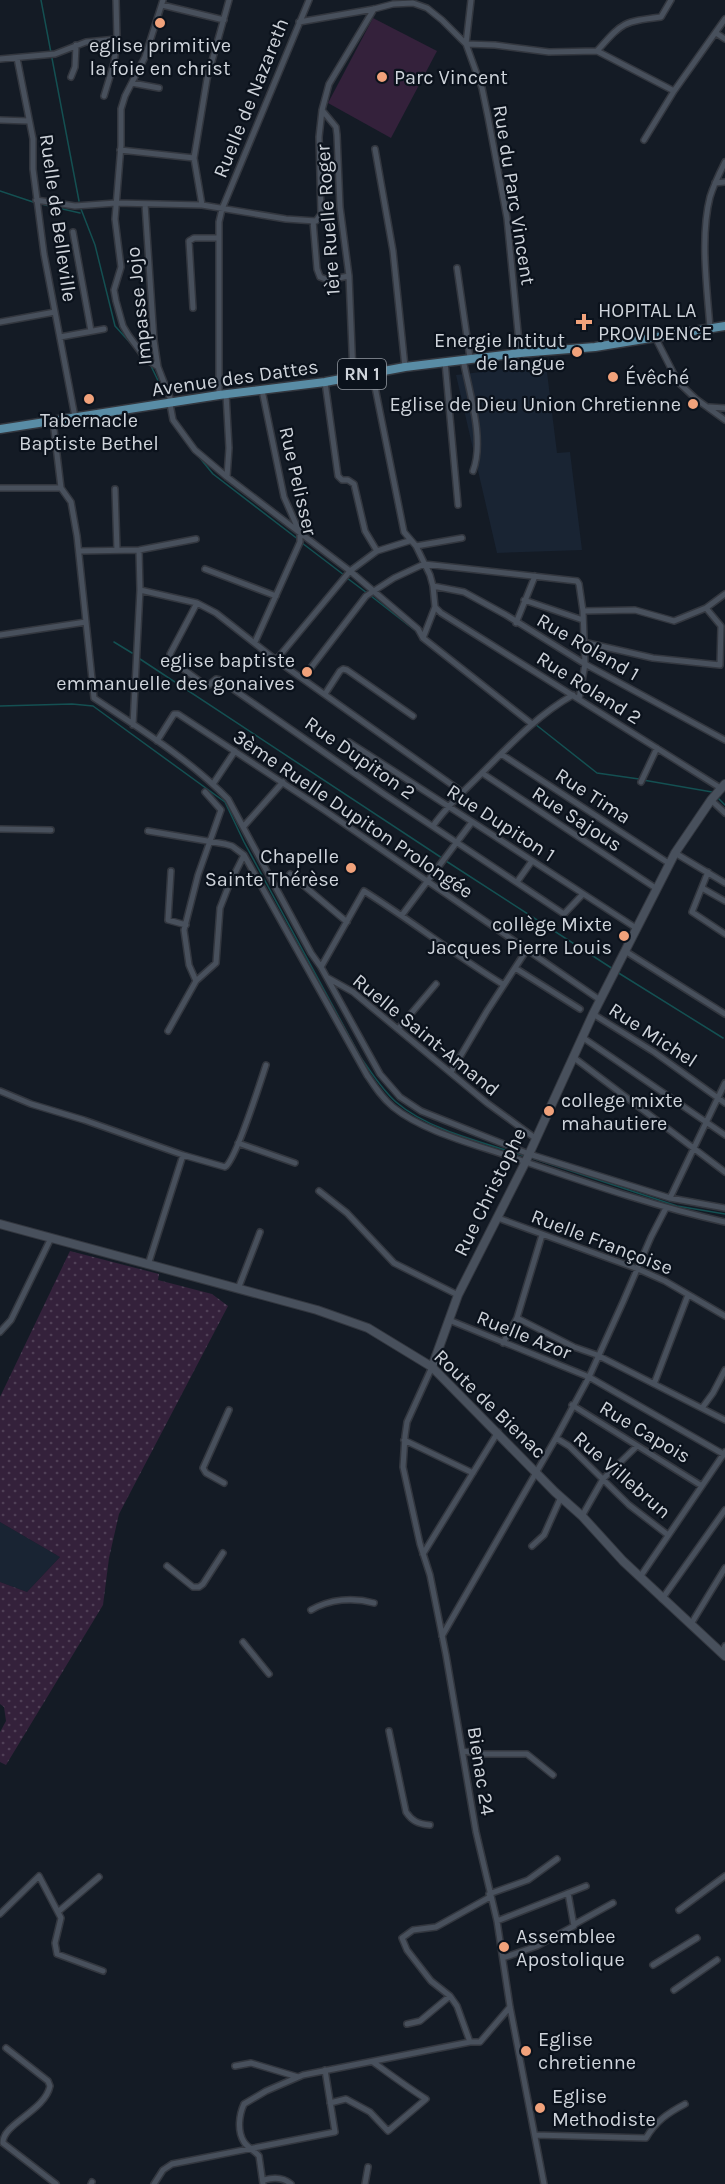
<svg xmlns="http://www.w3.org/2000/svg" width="725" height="2184" font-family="Karla,sans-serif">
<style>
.built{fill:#192433}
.grass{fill:url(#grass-dots)}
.pitch{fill:#34213b}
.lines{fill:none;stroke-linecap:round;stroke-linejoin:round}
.stream{stroke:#145052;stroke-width:1.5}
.street-casing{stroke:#33373f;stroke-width:8}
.secondary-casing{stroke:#33373f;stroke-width:10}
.primary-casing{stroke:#33373f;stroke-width:11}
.street{stroke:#48505c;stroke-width:5}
.secondary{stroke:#48505c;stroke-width:8}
.primary{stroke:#598ca5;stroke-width:8}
.poi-dot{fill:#f1a27b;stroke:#0b121c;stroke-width:2}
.labels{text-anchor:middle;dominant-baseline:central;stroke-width:4.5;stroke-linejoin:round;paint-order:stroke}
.shield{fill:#0b121c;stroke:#949aa2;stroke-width:1.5}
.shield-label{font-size:18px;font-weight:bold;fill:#cfd4db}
.poi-label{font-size:20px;fill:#cfd4db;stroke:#0b121c;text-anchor:start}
.street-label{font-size:20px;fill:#cfd4db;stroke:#0b121c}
</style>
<defs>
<pattern id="grass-dots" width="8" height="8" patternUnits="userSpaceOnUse" patternTransform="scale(1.5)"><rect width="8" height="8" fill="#34213b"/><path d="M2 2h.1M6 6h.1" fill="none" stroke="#504057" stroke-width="1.8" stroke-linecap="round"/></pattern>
</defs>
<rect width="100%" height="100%" fill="#141b25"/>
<!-- built -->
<path class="built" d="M546,364L557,453L570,452L582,550L497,553L456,375Z
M0,1522L60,1557L27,1592L0,1582Z"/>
<!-- grass -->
<path class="grass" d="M70,1251L159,1274L158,1280L212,1294L228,1306L119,1514L109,1558L103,1605L6,1765L0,1762V1732L6,1721L4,1707L0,1704V1582L27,1592L60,1557L0,1522V1397Z"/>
<!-- pitch -->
<path class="pitch" d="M373,18L437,51L391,138L328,103Z"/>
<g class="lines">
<!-- stream -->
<path class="stream" d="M41,0L79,201
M0,191L36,203
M41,204L80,213
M81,209L95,245L115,326L134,347
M150,364L165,395
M199,457L213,474L299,540
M302,543L344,575
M347,578L367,593
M371,596L417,632
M114,642L132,653
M140,659L442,858
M0,706L72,704L93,706L225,802L244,842L361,1058C372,1073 382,1090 396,1102C428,1130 485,1143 525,1156
M535,724L597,773L639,779
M643,780L712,792
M717,797L725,805
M446,861L613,969
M617,972L723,1038
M532,1158L677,1206L725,1214"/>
<!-- street casing -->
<g class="street-casing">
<path id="street" d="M471,0L466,44L482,88L488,117L507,218L520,353
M162,5L224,20
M299,22L374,9L393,4L413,3L427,8L442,20L466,44
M716,33L725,39
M466,44L495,45L549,52L597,51C623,22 622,22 661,17L671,0
M597,51L674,91
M17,58L33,139V169L44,254L75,417
M0,59L55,54L86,42L117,39
M71,77L75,67L76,45
M132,83L159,88
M104,96L114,63L117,39L116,0
M0,120L29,121
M644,140L674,91L725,19
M375,149L393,251L405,367
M120,150L194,158
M715,183L725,182
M36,200L75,206L116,203L202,205L286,219L316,221L321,214L319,137L322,110
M145,204L154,340L158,367L172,403
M202,205L194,158L207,79L229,0
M313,221L317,269L320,277L328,280L349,276
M73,232L91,331
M457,268L470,358
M193,308L189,241L194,238H218
M0,322L55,312
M710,328C707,288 700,236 710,197C714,184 719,174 725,162
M60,337L104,329
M655,337L678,382L696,399L725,420
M463,359C469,392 485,440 473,471
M445,362L458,505
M158,367L146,359L129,336L123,326L116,301L114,290L121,267L115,219L121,145V109L125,96L145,57L163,0
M372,372L404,532L416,546L430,575L433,586L435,607L441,613L722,789
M353,375L349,276L340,207L337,135L336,127L322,110L329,84L374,9
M325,382L338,476L342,480H348L354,484L365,531L377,551
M226,394L229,448L227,477
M219,395V222L222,209L309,0
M170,404L173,420L195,450L227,477L350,571L418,629L423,638L532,724
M709,407L725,408
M53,421L61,488L71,502L77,536L94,698C140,729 189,759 228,799L311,953L321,967L380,1074L400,1097L421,1111L529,1154L670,1198L725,1208
M0,488H61
M115,489L117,550
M416,546L462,538
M79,551L139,550L196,539
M205,569L276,596
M433,586L464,592L506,615L585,664L725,740
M140,590L197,603L216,613L276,660L462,792
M524,600L583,620
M197,603L170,654L171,660L205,685H209L216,679L220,680L384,794L564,914L583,894
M516,623L535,576
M0,635L86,622
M423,638L435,607
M255,642L300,542V533L284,497L262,390
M583,642L653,658L720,665L721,626L706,608
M276,660L350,571L377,551L409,541
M303,678L366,596L394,578L424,564L577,581L579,584L583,611
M325,694L340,671L343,669L347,670L413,716
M579,699L585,664L583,611L635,610L674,621L706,608L725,594
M133,725L140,590L139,550
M157,741L174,714H178L324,810L600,1000
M349,742L636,928
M501,754L670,864
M482,773L657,889
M641,782L657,748
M213,784L235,751
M711,800L725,813
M244,826L283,782
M433,826C446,807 464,791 480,775C509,746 537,715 573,695
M0,829L51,830
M148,831L225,844L232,846L244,855L367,1075C375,1087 382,1098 393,1107C424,1132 474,1144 511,1157C582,1181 652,1206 725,1222
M675,853L725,883
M171,871L168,920L186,925
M708,872L692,912L725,934
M290,874L347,922
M517,882L532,861
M702,888L725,901
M402,915L472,822
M625,951L725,1014
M321,967L364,891C412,921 456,956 504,985
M515,968L580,1009
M328,978L353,992L487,1103L535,1138
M196,981L189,965L184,930L198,875L221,810L205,792
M593,1014L654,1052L725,1103
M398,1029L436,984
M168,1031L196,981L216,963L220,908L229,885L244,855
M582,1037L725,1135
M573,1057L725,1172
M451,1072L487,1011L526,951
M0,1091L31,1104L84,1120L183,1155
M238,1143L295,1163
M319,1191L347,1213L394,1263L458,1295
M670,1198L725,1083
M498,1218L638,1269L665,1281L725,1316
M148,1265L183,1155L225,1167C236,1160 260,1083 266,1065
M238,1289L260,1232
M517,1318L574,1347L597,1355L725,1420
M449,1320L589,1377L725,1455
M0,1332L11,1320L51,1238
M503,1343L517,1318L542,1235
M432,1367L407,1422L405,1436L403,1467L420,1544L430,1575L446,1655L476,1832L497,1921L510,2007L544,2184
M654,1384L688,1295
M572,1405L702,1486
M702,1408L713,1393L725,1370
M556,1438L569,1446L629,1505L668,1535
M404,1440L473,1473
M224,1483L206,1473L203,1468L229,1410
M582,1516L603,1479L637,1446
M532,1546L544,1535L561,1497
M423,1554L498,1432
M167,1566L193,1587H199L203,1584L223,1553
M640,1577L725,1452
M662,1599L725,1510
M311,1610C330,1599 353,1597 374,1603
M691,1624L725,1568
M442,1636L556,1438L589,1377L623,1302L651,1237L666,1208
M243,1642L269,1674
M722,1652L725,1646
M389,1731L406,1812C412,1821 418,1824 430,1825
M463,1751L480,1754H527L553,1775
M489,1894L528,1880L557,1859
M679,1910L725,1876
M59,1911L99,1877
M0,1914L39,1876L61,1918L55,1943L57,1954L103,1971
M497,1921L586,1886
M575,1924L613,1903
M503,1958L537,1946L574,1926L568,1893
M653,1965L697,1938
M674,1990L717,1960
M407,2024L420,2021L450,1996
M470,2042L457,2006L450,1996L431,1981L407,1950L402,1938L413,1930L436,1927L490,1897
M6,2048L48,2081L50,2086C45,2111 2,2124 3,2143L56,2184
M235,2066L251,2063L298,2077
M330,2103L346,2099L370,2112L388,2131L426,2099C407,2087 391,2075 373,2062
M535,2135L646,2138C656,2121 668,2113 685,2104
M264,2180C274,2177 283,2177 291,2184
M91,2184L92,2182
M154,2184L163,2170L172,2164L335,2132L325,2070
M263,2184L259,2156C255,2151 248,2148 244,2142C237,2131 239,2115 244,2104L266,2091L303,2075L470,2042H480L510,2007
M365,2184L368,2167"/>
</g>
<!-- secondary casing -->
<g class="secondary-casing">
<path id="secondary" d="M0,1224L317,1310L368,1328L432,1367L555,1492L582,1516L623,1561L725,1656
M432,1367L458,1295L525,1163L593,1014L675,853L711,800L725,784"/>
</g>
<!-- primary casing -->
<g class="primary-casing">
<path id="primary" d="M0,429L219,395L325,382L405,367L520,353L595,347L725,326"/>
</g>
<!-- street -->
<use href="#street" class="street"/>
<!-- secondary -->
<use href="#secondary" class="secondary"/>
<!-- primary -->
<use href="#primary" class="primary"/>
</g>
<!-- markers -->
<g class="poi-dot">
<circle cx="160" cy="23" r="6"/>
<circle cx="382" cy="77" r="6"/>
<path d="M581 313h6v6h6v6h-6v6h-6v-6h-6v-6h6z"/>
<circle cx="577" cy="352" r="6"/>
<circle cx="613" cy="377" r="6"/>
<circle cx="89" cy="399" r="6"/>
<circle cx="693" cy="404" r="6"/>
<circle cx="307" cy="672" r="6"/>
<circle cx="351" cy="868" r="6"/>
<circle cx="624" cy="936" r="6"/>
<circle cx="549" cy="1111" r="6"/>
<circle cx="504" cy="1947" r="6"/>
<circle cx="526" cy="2051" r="6"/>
<circle cx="540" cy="2108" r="6"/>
</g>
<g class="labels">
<!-- shield labels -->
<rect class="shield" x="338" y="359" width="48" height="30" rx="4.5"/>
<g class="shield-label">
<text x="362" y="374">RN 1</text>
</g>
<!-- poi labels -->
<g class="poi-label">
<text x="160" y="45" text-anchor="middle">eglise primitive<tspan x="160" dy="23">la foie en christ</tspan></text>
<text x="394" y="77">Parc Vincent</text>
<text x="598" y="310">HOPITAL LA<tspan x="598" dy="23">PROVIDENCE</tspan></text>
<text x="565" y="340" text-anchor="end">Energie Intitut<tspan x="565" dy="23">de langue</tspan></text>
<text x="625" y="377">Évêché</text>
<text x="681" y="404" text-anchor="end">Eglise de Dieu Union Chretienne</text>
<text x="89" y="420" text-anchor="middle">Tabernacle<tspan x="89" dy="23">Baptiste Bethel</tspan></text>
<text x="295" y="660" text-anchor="end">eglise baptiste<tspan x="295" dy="23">emmanuelle des gonaives</tspan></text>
<text x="339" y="856" text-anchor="end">Chapelle<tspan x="339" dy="23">Sainte Thérèse</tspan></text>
<text x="612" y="924" text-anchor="end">collège Mixte<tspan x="612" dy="23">Jacques Pierre Louis</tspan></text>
<text x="561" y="1100">college mixte<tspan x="561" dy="23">mahautiere</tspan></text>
<text x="516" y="1936">Assemblee<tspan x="516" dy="23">Apostolique</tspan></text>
<text x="538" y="2039">Eglise<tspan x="538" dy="23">chretienne</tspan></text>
<text x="552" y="2096">Eglise<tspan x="552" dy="23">Methodiste</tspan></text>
</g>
<!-- street labels -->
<g class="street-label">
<text transform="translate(251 98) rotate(-68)">Ruelle de Nazareth</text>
<text transform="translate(514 195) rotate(81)">Rue du Parc Vincent</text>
<text transform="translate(58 218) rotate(82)">Ruelle de Belleville</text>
<text transform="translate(328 220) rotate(-94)">1ère Ruelle Roger</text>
<text transform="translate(139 306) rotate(-96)">Impasse Jojo</text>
<text transform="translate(235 378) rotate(-8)">Avenue des Dattes</text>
<text transform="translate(298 481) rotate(77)">Rue Pelisser</text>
<text transform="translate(588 647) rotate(30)">Rue Roland 1</text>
<text transform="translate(589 688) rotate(32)">Rue Roland 2</text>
<text transform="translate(360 758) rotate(35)">Rue Dupiton 2</text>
<text transform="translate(593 796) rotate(33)">Rue Tima</text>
<text transform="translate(353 814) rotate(34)">3ème Ruelle Dupiton Prolongée</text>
<text transform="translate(577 819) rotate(33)">Rue Sajous</text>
<text transform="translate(501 823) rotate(33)">Rue Dupiton 1</text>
<text transform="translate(426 1035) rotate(39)">Ruelle Saint-Amand</text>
<text transform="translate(653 1035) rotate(33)">Rue Michel</text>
<text transform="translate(490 1192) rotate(-64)">Rue Christophe</text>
<text transform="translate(602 1242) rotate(21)">Ruelle Françoise</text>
<text transform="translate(524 1335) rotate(22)">Ruelle Azor</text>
<text transform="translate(490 1404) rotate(44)">Route de Bienac</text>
<text transform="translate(645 1432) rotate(31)">Rue Capois</text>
<text transform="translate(622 1475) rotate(41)">Rue Villebrun</text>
<text transform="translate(481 1771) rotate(81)">Bienac 24</text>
</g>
</g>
</svg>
